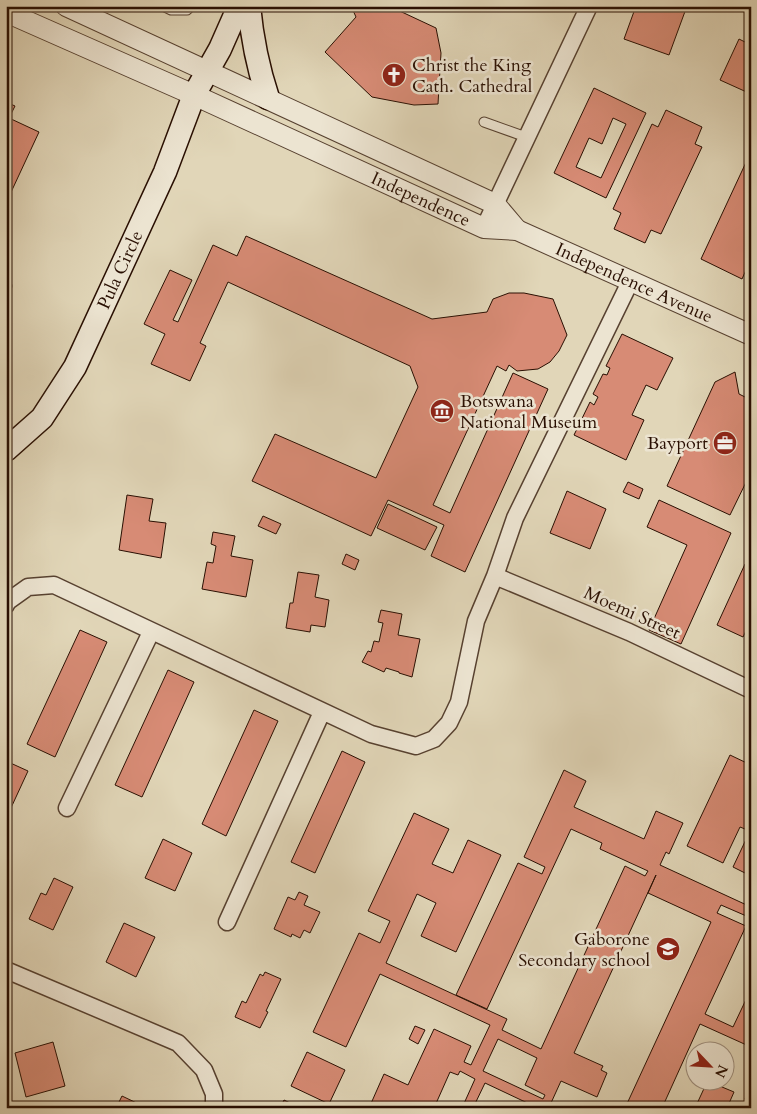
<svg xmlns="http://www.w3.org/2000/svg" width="757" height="1114" font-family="Cardo,serif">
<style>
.building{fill:#d78b75;stroke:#290f02;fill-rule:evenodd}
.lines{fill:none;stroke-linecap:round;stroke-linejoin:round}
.service-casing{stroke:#574130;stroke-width:11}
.minor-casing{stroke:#574130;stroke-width:19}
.tertiary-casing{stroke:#574130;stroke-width:22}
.secondary-casing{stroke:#290f02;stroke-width:25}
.service{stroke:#ece4d1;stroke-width:9}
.minor{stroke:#ece4d1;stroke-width:16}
.tertiary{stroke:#ece4d1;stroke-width:20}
.secondary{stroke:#ece4d1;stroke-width:22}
.labels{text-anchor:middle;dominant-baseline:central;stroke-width:5;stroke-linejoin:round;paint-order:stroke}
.poi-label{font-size:18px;fill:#290f02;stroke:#ece4d1;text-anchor:start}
.street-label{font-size:18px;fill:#290f02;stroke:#ece4d1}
</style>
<rect width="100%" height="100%" fill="#e1d6b8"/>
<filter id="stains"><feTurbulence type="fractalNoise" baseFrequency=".004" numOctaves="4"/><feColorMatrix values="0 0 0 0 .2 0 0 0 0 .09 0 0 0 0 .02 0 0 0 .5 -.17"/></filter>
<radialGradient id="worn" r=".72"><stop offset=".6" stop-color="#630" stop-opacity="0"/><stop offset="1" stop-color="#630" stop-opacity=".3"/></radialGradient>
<!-- building -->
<path class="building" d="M351,6H389L436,28L441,53L438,104L414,105L372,97L325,52L356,17Z
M636,6H687L669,55L624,39Z
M739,39L751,45V94L720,80Z
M594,88L646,113L606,198L554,173ZM613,118L626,124L601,178L576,167L589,138L602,144Z
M6,102L15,106L9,118L39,132L6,203Z
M666,110L702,127L695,144L702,147L661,234L651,230L645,243L614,229L621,213L613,209L652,124L658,127Z
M748,158L751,159V259L742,279L701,259Z
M246,236L432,319L487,312L493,299L509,293H524L553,299L567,335L559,351L550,362L538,369L517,371L509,365L506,371L497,366L433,505L450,513L513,373L548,389L465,572L431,556L444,525L388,500L371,536L252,481L275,434L376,478L418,387L410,366L228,282L200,343L206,346L190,381L151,364L165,334L144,324L170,270L192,280L173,320L178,322L213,245L237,256Z
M622,334L673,358L657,390L646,385L632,415L644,420L626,460L574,435L590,402L594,405L598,397L593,394L603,374L607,375L610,368L606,366Z
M735,372L739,394L751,400V472L730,515L667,486L715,382Z
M628,482L643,489L639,499L623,492Z
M567,491L606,509L590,549L550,533Z
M127,495L153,499L149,521L166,523L161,558L119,550Z
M659,500L731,533L681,644L649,630L687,545L647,527Z
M388,504L437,527L425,550L377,528Z
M263,516L281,524L276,534L258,526Z
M213,532L235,536L231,556L253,560L246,597L202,589L207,562L213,563L216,546L211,544Z
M346,554L359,560L355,570L342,564Z
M751,561V621L743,637L717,625L745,564L748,566Z
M298,572L319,575L315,597L329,600L325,627L311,625L310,632L286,628L290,603H293Z
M381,610L402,614L398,635L420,639L412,677L399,673V672L386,668L384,672L362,662L368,651L371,652L374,641L379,642L383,623L378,622Z
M80,630L107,642L55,757L27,744Z
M168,670L194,682L142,797L115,785Z
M254,710L278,721L226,836L202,824Z
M342,751L365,762L315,873L291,862Z
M730,755L751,765L749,808H751V876L733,867L750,831L740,827L723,863L687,846Z
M6,761L28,771L10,810L6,808Z
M564,770L586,781L574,807L644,839L656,811L683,823L669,854L666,852L660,865L751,907V918L721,905L717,913L746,926L705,1014L733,1027L751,989V1047L700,1024L662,1108L638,1106L637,1108H625L711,922L648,893L656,875L574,1053L603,1066L601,1070L607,1073L597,1097L561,1081L551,1103L562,1108H538L485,1083L473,1108H462L475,1079L460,1071L458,1075L450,1072L434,1108H369L384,1074L408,1085L434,1029L471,1046L464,1062L471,1065L490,1025L380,974L346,1047L313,1032L359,933L380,943L390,921L368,911L414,813L449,829L432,864L453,873L468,840L501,855L456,952L421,936L436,903L417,894L386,963L507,1019L502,1030L541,1049L625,866L645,876L648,871L600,849L602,843L571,829L487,1009L456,995L518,863L542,874L545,867L524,857ZM498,1039L537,1058L525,1085L545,1095L543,1099L483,1071Z
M163,839L192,853L175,891L145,878Z
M54,878L73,887L53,930L29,919L41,893L46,895Z
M299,892L308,896L304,905L320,912L310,933L304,930L300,938L292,934L291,937L274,929L288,897L295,900Z
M124,923L155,937L136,977L106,962Z
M265,972L281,979L266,1011L268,1012L260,1028L235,1017L242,1001L246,1003L260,974L263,976Z
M415,1026L425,1030L418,1044L409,1039Z
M53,1042L65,1086L26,1097L15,1053Z
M307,1052L345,1070L329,1104L291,1086Z
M707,1082H710L734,1092L727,1108H695Z
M751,1087V1101L745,1099Z
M122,1096L145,1107V1108H116Z
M284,1100L300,1108H280Z"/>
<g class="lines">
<!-- service casing -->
<g class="service-casing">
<path id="service" d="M163,6L171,10H187L191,6
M484,122L526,137
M6,286H7"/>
</g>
<!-- minor casing -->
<g class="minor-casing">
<path id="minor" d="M484,228L589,6
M495,576L629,632L751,690
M6,605L7,602L28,587L54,585L371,734L416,746L434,739L449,723L459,702L476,621L495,576L515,518L631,280
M67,808L151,632
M227,922L322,712
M6,970L178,1043L204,1070L214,1094V1108"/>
</g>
<!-- tertiary casing -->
<g class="tertiary-casing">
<g id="tertiary">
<path d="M66,6L495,204L517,230"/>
<path id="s1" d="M6,12L194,95L484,228L517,230L751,335"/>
</g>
</g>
<!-- secondary casing -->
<g class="secondary-casing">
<g id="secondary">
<path d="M249,6C252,38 258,68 268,98"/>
<path id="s2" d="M6,450L42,418L75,367L165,172L194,95L220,49L239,6"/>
</g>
</g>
<!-- service -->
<use href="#service" class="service"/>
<!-- minor -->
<use href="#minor" class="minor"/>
<!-- tertiary -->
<use href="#tertiary" class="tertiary"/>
<!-- secondary -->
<use href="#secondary" class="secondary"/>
</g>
<!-- icons -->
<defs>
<g id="church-disc" transform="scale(1.25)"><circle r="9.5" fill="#8f2418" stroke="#ece4d1"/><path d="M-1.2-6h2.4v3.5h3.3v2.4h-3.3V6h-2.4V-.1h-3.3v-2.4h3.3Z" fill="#fff"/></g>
<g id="museum-disc" transform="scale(1.25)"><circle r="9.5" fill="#8f2418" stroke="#ece4d1"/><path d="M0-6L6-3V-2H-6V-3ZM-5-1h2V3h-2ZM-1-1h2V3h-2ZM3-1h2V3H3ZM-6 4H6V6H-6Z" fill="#fff"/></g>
<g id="office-disc" transform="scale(1.25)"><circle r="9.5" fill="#8f2418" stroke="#ece4d1"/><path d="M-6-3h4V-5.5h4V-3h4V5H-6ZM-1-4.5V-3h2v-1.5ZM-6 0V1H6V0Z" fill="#fff"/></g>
<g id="school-disc" transform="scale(1.25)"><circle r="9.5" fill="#8f2418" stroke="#ece4d1"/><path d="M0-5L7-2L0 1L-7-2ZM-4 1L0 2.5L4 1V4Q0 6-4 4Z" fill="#fff"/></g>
</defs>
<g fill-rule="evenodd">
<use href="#church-disc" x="394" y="75"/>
<use href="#museum-disc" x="442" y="411"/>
<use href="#office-disc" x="725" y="443"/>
<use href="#school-disc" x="668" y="949"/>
</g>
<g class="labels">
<!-- poi labels -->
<g class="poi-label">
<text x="412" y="65">Christ the King<tspan x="412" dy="21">Cath. Cathedral</tspan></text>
<text x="460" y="401">Botswana<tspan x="460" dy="21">National Museum</tspan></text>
<text x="708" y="443" text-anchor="end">Bayport</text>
<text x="650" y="939" text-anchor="end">Gaborone<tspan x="650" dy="21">Secondary school</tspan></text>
</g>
<!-- street labels -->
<g class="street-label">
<text stroke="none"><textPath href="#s1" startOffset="455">Independence</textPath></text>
<text stroke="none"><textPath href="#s2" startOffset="216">Pula Circle</textPath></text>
<text stroke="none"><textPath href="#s1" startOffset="686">Independence Avenue</textPath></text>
<text transform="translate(632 613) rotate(24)">Moemi Street</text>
</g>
</g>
<!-- margin -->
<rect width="757" height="1114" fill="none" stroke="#e1d6b8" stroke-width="25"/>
<rect x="8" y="8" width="742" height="1099" fill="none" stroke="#290f02" stroke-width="2.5"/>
<rect x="12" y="12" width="732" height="1089" fill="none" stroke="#290f02"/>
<!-- north arrow -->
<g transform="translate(710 1066) rotate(115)"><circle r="24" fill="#ece4d1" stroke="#9e8f7e"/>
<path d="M0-4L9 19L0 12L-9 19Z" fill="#8f2418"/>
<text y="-8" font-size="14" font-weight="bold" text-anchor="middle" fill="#290f02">N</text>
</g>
<rect width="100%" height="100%" filter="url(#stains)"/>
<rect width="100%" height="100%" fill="url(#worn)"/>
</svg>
